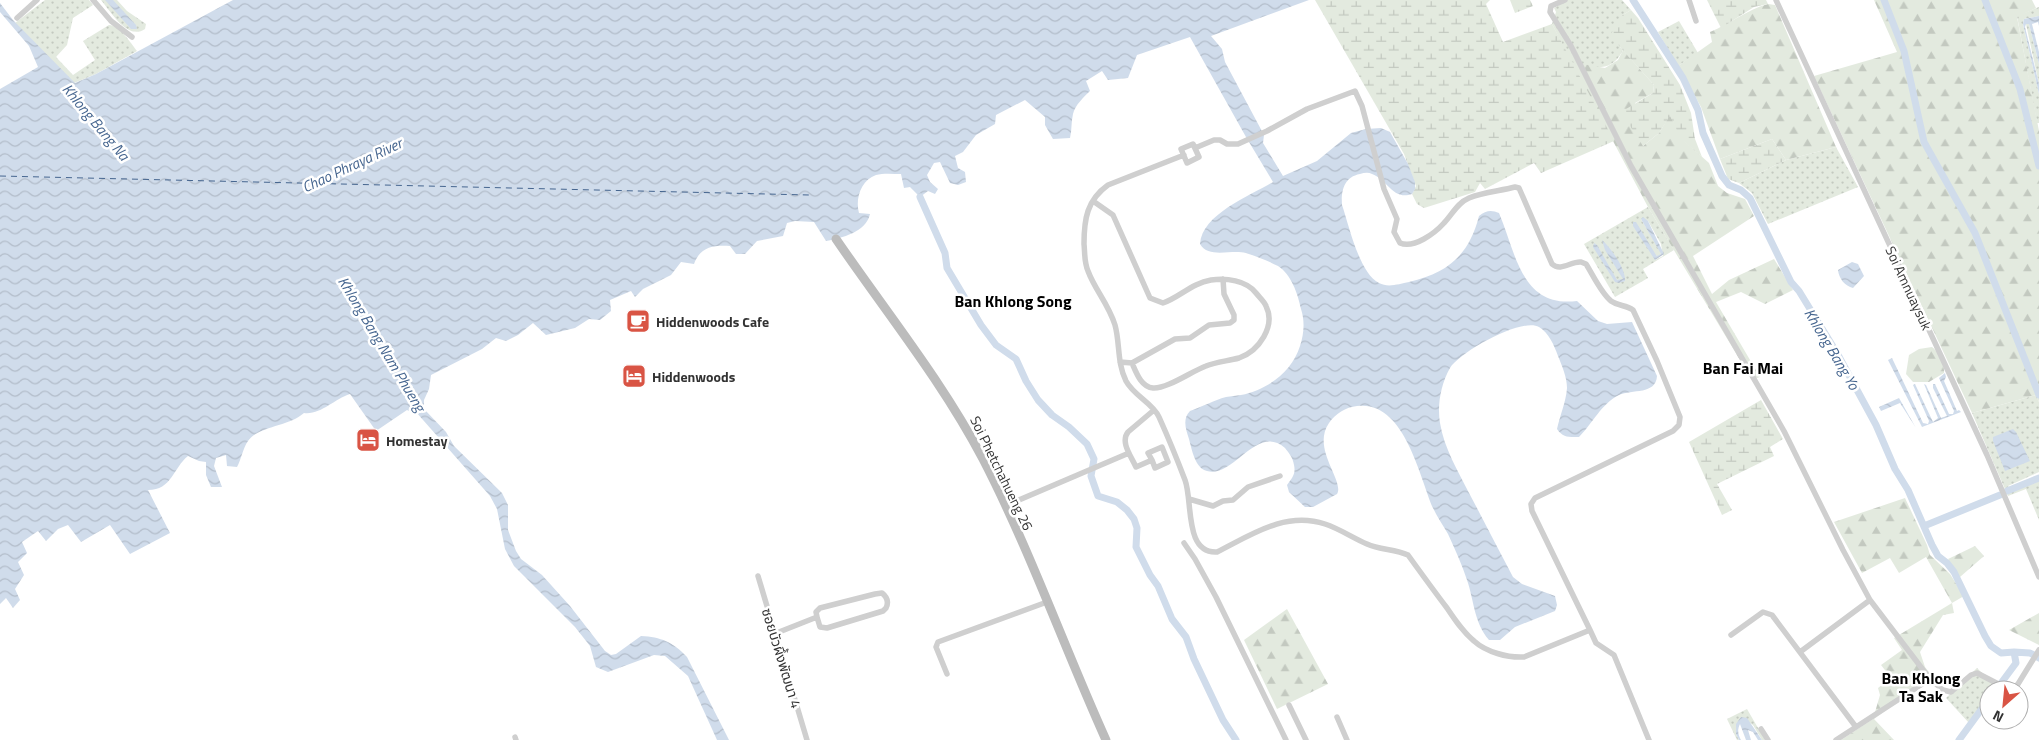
<svg xmlns="http://www.w3.org/2000/svg" width="2039" height="740" font-family="'Titillium Web','Noto Sans Thai',sans-serif">
<style>
.grass{fill:url(#grass-dots);fill-rule:evenodd}
.forest{fill:url(#forest-firs)}
.wetland{fill:url(#wetland-marsh)}
.water{fill:url(#water-waves)}
.lines{fill:none;stroke-linecap:round;stroke-linejoin:round}
.canal{stroke:#d0dceb;stroke-width:7}
.ferry{stroke:#45658f;stroke-width:1;stroke-dasharray:6 5;stroke-linecap:butt}
.street{stroke:#cfcfcf;stroke-width:5.5}
.secondary{stroke:#bcbcbc;stroke-width:9}
.labels{text-anchor:middle;dominant-baseline:central;stroke-width:5;stroke-linejoin:round;paint-order:stroke}
.street-label{font-size:14px;fill:#323232;stroke:#fff}
.poi-label{font-size:14px;font-weight:bold;fill:#323232;stroke:#fff;text-anchor:start}
.water-label{font-size:15px;font-style:italic;fill:#45658f;stroke:#fff}
.quarter-label{font-size:16px;font-weight:bold;fill:#000;stroke:#fff}
</style>
<defs>
<pattern id="grass-dots" width="8" height="8" patternUnits="userSpaceOnUse" patternTransform="scale(1.25)"><rect width="8" height="8" fill="#e3eadf"/><path d="M2 2h.1M6 6h.1" fill="none" stroke="#c3c9c0" stroke-width="1.8" stroke-linecap="round"/></pattern>
<pattern id="forest-firs" width="22" height="20" patternUnits="userSpaceOnUse" patternTransform="scale(1.25)"><rect width="22" height="20" fill="#e3eadf"/><path d="M5 1l3.5 6h-7zM16 11l3.5 6h-7z" fill="#c3c9c0"/></pattern>
<pattern id="wetland-marsh" width="20" height="14" patternUnits="userSpaceOnUse" patternTransform="scale(1.25)"><rect width="20" height="14" fill="#e3eadf"/><path d="M1 5h8M5 5V1M11 12h8M15 12V8" fill="none" stroke="#c3c9c0"/></pattern>
<pattern id="water-waves" width="16" height="10" patternUnits="userSpaceOnUse" patternTransform="scale(1.25)"><rect width="16" height="10" fill="#d0dceb"/><path d="M0 5q4-4 8 0t8 0" fill="none" stroke="#b3bdca"/></pattern>
</defs>
<rect width="100%" height="100%" fill="#fff"/>
<!-- grass -->
<path class="grass" d="M45,0H89L93,5L73,18L67,45L56,57L73,75L95,60L83,41L109,25C120,26 130,42 137,51L96,74L74,83L15,23Z
M101,0H117L127,11L146,24L145,29C128,41 111,12 101,0Z
M1567,0H1622L1631,10L1621,16L1620,47L1623,50C1611,74 1594,67 1572,64L1552,24L1556,12L1554,8Z
M2039,7V16L2024,19L2023,24L2039,94V123H2037L2017,16Z
M1679,21L1698,53L1678,66L1658,32Z
M2026,24H2029L2039,64V84Z
M1836,147L1858,187L1768,224L1752,193L1739,183L1786,160Z
M1648,207L1674,250L1643,269L1648,278L1615,297L1584,244ZM1641,219L1648,221L1661,244L1663,256L1655,260L1656,255L1657,257L1661,254L1660,251Z
M2036,395L2039,402V472L2008,486L2010,488L2039,478V520L2026,489L2008,496L1972,413Z
M1977,668L1995,686L1992,690H1989V694L1969,723L1946,698Z
M1747,709L1765,740H1762L1753,725L1741,717L1736,734L1739,740H1737L1727,719Z"/>
<!-- forest -->
<path class="forest" d="M1874,0H2032L2036,8L2017,17L2039,131V402L2036,395L1972,413L1814,76L1897,52Z
M1768,4L1775,5L1836,147L1786,160L1772,139L1720,159L1701,107L1678,66L1712,42L1710,32C1730,24 1746,10 1768,4Z
M1623,50L1654,85L1653,93L1635,103L1643,146L1659,133L1670,115L1682,139L1709,163L1718,186L1727,193L1745,199L1754,216L1693,256L1712,294L1729,280L1774,259L1793,290L1765,304L1741,292L1716,302L1760,377L1752,380L1648,207L1571,62L1605,68L1618,60Z
M1932,347C1938,351 1945,365 1944,373L1929,382H1913L1906,374L1909,355L1919,349Z
M1905,498L1927,545L1930,555L1950,574L1964,596L1952,603L1954,613L1943,615L1920,652L1925,667L1932,676L1874,719L1894,740H1841L1873,719L1880,695L1878,688L1891,678L1881,665L1902,650L1894,638L1952,603L1926,557L1899,573L1890,558L1862,573L1834,522Z
M1975,546L1984,556L1960,577L1948,559Z
M1287,609L1328,684L1277,709L1244,640Z
M2039,613V645L2009,630Z"/>
<!-- wetland -->
<path class="wetland" d="M1315,0H1490L1486,4L1503,42L1552,24L1614,141L1541,173L1534,163L1485,189L1480,183L1475,192L1424,208L1417,204L1412,194L1416,186L1404,154Z
M1510,0H1530L1533,6L1515,13Z
M1707,0H1766L1768,4L1754,7L1721,28Z
M1631,10L1638,18L1680,85L1691,113L1695,139L1702,157L1681,139L1670,116L1659,133L1643,146L1621,112L1653,93L1654,85L1620,47L1611,34L1621,16Z
M1772,139L1786,160L1739,183L1728,179L1720,159Z
M1761,400L1783,439L1770,447L1774,456L1717,484L1732,510L1722,515L1689,442Z"/>
<!-- water -->
<path class="water" d="M105,0H113L136,25L137,29H131Z
M233,0H1309L1211,36L1222,49L1225,62L1264,135L1263,143L1283,176L1317,161L1351,133L1366,129L1381,128L1390,132L1408,164L1415,182V189L1412,194C1393,201 1387,179 1372,174C1368,172 1364,173 1360,174C1344,177 1341,191 1342,205C1349,225 1359,273 1379,283C1388,288 1399,284 1409,282C1448,273 1469,255 1479,216C1486,210 1492,210 1499,213C1516,253 1521,308 1577,301L1598,321L1607,324L1632,322L1657,376C1656,395 1632,389 1619,395C1601,404 1593,423 1579,437C1569,437 1563,438 1557,429C1560,415 1566,402 1567,388C1567,377 1562,366 1558,356C1554,345 1549,333 1539,327C1522,317 1460,352 1450,368C1441,384 1437,405 1440,423C1444,448 1458,471 1469,493C1484,521 1498,549 1513,577L1522,584L1555,596L1557,605L1555,611L1515,627L1500,640H1489C1474,623 1474,600 1467,580C1462,565 1455,549 1448,534C1443,525 1437,517 1433,508C1419,475 1404,400 1357,406C1346,407 1335,414 1329,423C1311,449 1345,481 1337,494L1313,507H1305L1289,492L1287,485C1292,478 1296,474 1294,465C1293,458 1289,453 1285,448C1257,423 1233,479 1207,471C1195,468 1192,450 1189,439C1186,430 1182,419 1190,411C1202,407 1214,400 1226,397C1231,396 1236,396 1241,395C1267,390 1292,372 1300,346C1304,334 1305,321 1301,309C1298,294 1291,274 1278,266C1268,261 1256,256 1246,253C1231,249 1209,259 1200,244C1202,214 1250,196 1273,182L1246,137L1190,37L1137,55L1128,78L1108,80L1102,71L1086,81L1090,91C1084,97 1075,105 1073,114C1071,122 1072,130 1070,138L1053,139L1045,125V117L1025,100L996,115L995,124L976,135L963,152L955,156L958,168L965,172L966,182L958,185L950,183L940,162L934,163L927,175L930,182L938,189L935,194L928,191L920,197L910,187L904,188L901,174C893,174 883,173 876,175C861,180 855,199 859,213L870,214C866,232 842,238 826,241L814,222L795,221L787,223L783,236L757,241L745,254H736L730,246C713,245 700,247 694,264L681,262L671,275L643,289L635,297L631,291L610,300L611,311L600,320L589,319L575,328L546,335L533,323L518,335L506,341L496,338L482,349L431,375L429,389L424,400V406L416,407L409,411L407,410L376,431L350,394C334,399 321,415 304,413C288,427 258,426 248,441C243,448 241,460 237,467L227,466L226,455L216,458L214,466L222,487H211L206,475V462L199,461L188,456C173,468 172,490 148,490L170,533L130,554L110,525L81,542L68,525L58,529L46,541L38,531L22,542L27,553L18,562L24,575L15,589L20,600L13,608L6,598L0,604V89L38,67L29,46L0,12V3L13,20L75,83L96,74Z
M2039,16V26L2038,22L2032,24L2039,52V64L2029,24H2026L2025,27L2039,84V94L2023,24L2024,19Z
M1643,217L1648,221L1664,254L1655,260L1633,226V222H1636L1656,255L1657,256L1661,254L1641,219Z
M1602,240C1611,248 1626,269 1625,281L1619,283L1615,282L1593,247L1594,243L1597,245L1617,280L1623,279L1605,250Z
M1852,262L1858,264L1864,276L1853,288C1845,286 1839,279 1838,270Z
M1892,358L1923,423L1928,424L1929,421L1913,385L1915,384L1933,422L1938,418L1924,384L1926,385L1941,418L1947,416L1933,388V384H1935L1949,414H1953L1954,411L1939,378L1945,373L1946,377L1944,381L1957,411L1959,410L1961,412L1922,427L1888,360Z
M1899,398L1916,428L1900,403L1881,411L1879,407Z
M425,410L446,432L454,446L502,493L508,505V530L516,551L521,559L542,575L570,606L605,651L611,655L616,654L641,636C661,637 673,642 687,657L729,740H717L688,676L665,656L654,655L608,672L596,667L590,646L575,627L514,566L505,549L497,509L490,496L416,412Z
M2013,429L2016,432L2030,461L2005,471L1993,441V437Z
M1741,717L1747,718L1762,740H1758L1753,732L1748,730L1751,740H1746L1740,724C1737,730 1738,735 1741,740H1739L1736,734V724Z"/>
<g class="lines">
<!-- canal -->
<path class="canal" d="M1633,0L1683,78L1698,110L1703,133L1722,176L1729,185L1741,190L1750,198L1791,282L1799,291L1837,353L1876,425L1895,469L1908,490L1932,545L1938,556L1947,563L1954,572L1985,636L1991,646L2001,653L2014,652L2016,663L1996,690
M1884,0L1904,51L1924,142L1975,233L2039,395
M1985,0L2020,89L2039,166
M920,197L945,253L947,268L981,325L996,345L1016,359L1026,381L1038,400L1052,415L1069,427L1087,444L1094,459L1091,476L1098,496L1117,502L1127,510L1134,519L1137,528L1136,547L1150,575L1158,586L1172,619L1186,637L1194,659L1223,720L1236,740
M2007,491L2039,478
M1924,526L2000,495
M2014,652L2030,653L2039,658
M1959,740L1989,699"/>
<!-- ferry -->
<path class="ferry" d="M0,176L809,195"/>
<!-- street -->
<path class="street" d="M93,0L111,21L132,37
M1565,0L1551,6L1550,12L1571,46L1631,166L1784,431L1843,550L1870,600L1930,679L1943,690L1951,692L1971,675L1977,673L2010,690
M1689,0L1696,21
M1776,0L1987,455L2039,577
M17,18L37,0
M1193,144L1199,157L1187,163L1181,149Z
M1184,155L1108,185C1087,200 1084,219 1084,244C1085,253 1084,262 1088,271C1095,290 1108,303 1115,325C1120,343 1117,363 1126,381C1134,396 1153,403 1159,417C1168,437 1177,459 1185,480C1193,501 1184,554 1217,552C1251,535 1285,511 1325,524C1340,529 1353,538 1367,544C1380,550 1395,549 1408,555C1421,573 1434,591 1447,608C1455,620 1463,632 1474,641C1486,652 1508,658 1524,657L1590,630L1532,511L1531,504L1535,498L1673,431L1679,425L1680,417L1657,361L1633,310C1626,305 1618,306 1611,301C1601,293 1593,275 1586,264L1581,262C1571,261 1561,272 1552,264L1519,188L1515,187C1500,191 1483,192 1469,198C1457,203 1452,215 1444,223C1435,233 1414,249 1400,243L1394,232L1397,219L1384,189L1362,106L1355,91L1307,109L1267,131L1238,144H1227L1220,140H1214L1195,148
M1093,201L1113,215L1150,298L1163,303C1180,297 1192,283 1211,280C1226,278 1246,280 1256,293C1259,297 1264,301 1266,306C1276,326 1259,351 1239,358C1228,361 1216,362 1206,366C1192,371 1167,389 1153,388C1141,387 1136,372 1132,363
M1120,362L1132,363L1175,339L1190,338L1209,325L1230,323L1234,320V315L1224,294L1223,279
M1152,460L1155,468L1168,462L1162,447L1148,453L1152,460L1136,467C1131,456 1120,442 1128,432L1154,410
M1189,499L1213,506L1223,501L1233,500L1248,487L1280,476
M1005,506L1129,453
M1184,543L1195,559L1216,597L1286,740
M758,576L807,740
M1590,630L1596,643L1614,655L1649,740
M774,634L817,617L820,627L827,628L883,611L886,608C889,602 887,597 882,593L875,594L820,608L816,612L817,617
M1731,635L1763,612L1772,615L1856,727
M1800,652L1870,600
M947,674L936,647L938,642L1047,602
M2011,690L2018,684L2039,650
M1289,705L1306,740
M1337,717L1347,740
M1761,729L1768,740
M515,737L516,740
M1836,740L1930,679"/>
<!-- secondary -->
<path class="secondary" d="M836,239C886,312 942,381 983,459C1030,550 1064,647 1106,740"/>
</g>
<!-- icons -->
<defs>
<g id="cafe-square" transform="scale(1.25)"><rect x="-9" y="-9" width="18" height="18" rx="4" fill="#d95444" stroke="#fff"/><path d="M-5.5-4.5H6V0H3Q3 3.5 0 3.5H-2.5Q-5.5 3.5-5.5 0ZM3-3.2v2h1.7v-2ZM-6 4.5H4V6H-6Z" fill="#fff"/></g>
<g id="hotel-square" transform="scale(1.25)"><rect x="-9" y="-9" width="18" height="18" rx="4" fill="#d95444" stroke="#fff"/><path d="M-6-4.5h1.5V1H6V5H4.5V3h-9V5H-6ZM-4 0a1.8 1.8 0 1 1 3.6 0ZM.5 0V-2.5h3Q6-2.5 6 0Z" fill="#fff"/></g>
</defs>
<g fill-rule="evenodd">
<use href="#cafe-square" x="638" y="321"/>
<use href="#hotel-square" x="634" y="376"/>
<use href="#hotel-square" x="368" y="440"/>
</g>
<g class="labels">
<!-- street labels -->
<g class="street-label">
<text transform="translate(1909 288) rotate(65)">Soi Amnuaysuk</text>
<text transform="translate(1002 473) rotate(64)">Soi Phetchahueng 26</text>
<text transform="translate(782 658) rotate(73)">ซอยบัวผึ้งพัฒนา 4</text>
</g>
<!-- poi labels -->
<g class="poi-label">
<text x="656" y="321">Hiddenwoods Cafe</text>
<text x="652" y="376">Hiddenwoods</text>
<text x="386" y="440">Homestay</text>
</g>
<!-- water labels -->
<g class="water-label">
<text transform="translate(96 122) rotate(50)">Khlong Bang Na</text>
<text transform="translate(352 165) rotate(-25)">Chao Phraya River</text>
<text transform="translate(382 344) rotate(59)">Khlong Bang Nam Phueng</text>
<text transform="translate(1832 349) rotate(59)">Khlong Bang Yo</text>
</g>
<!-- quarter labels -->
<g class="quarter-label">
<text x="1013" y="301">Ban Khlong Song</text>
<text x="1743" y="368">Ban Fai Mai</text>
<text x="1921" y="678">Ban Khlong<tspan x="1921" dy="18">Ta Sak</tspan></text>
</g>
</g>
<!-- north arrow -->
<g transform="translate(2004 705) rotate(207)"><circle r="24" fill="#ffffff" stroke="#adadad"/>
<path d="M0-4L9 19L0 12L-9 19Z" fill="#d95444"/>
<text y="-8" font-size="14" font-weight="bold" text-anchor="middle" fill="#323232">N</text>
</g>
</svg>
